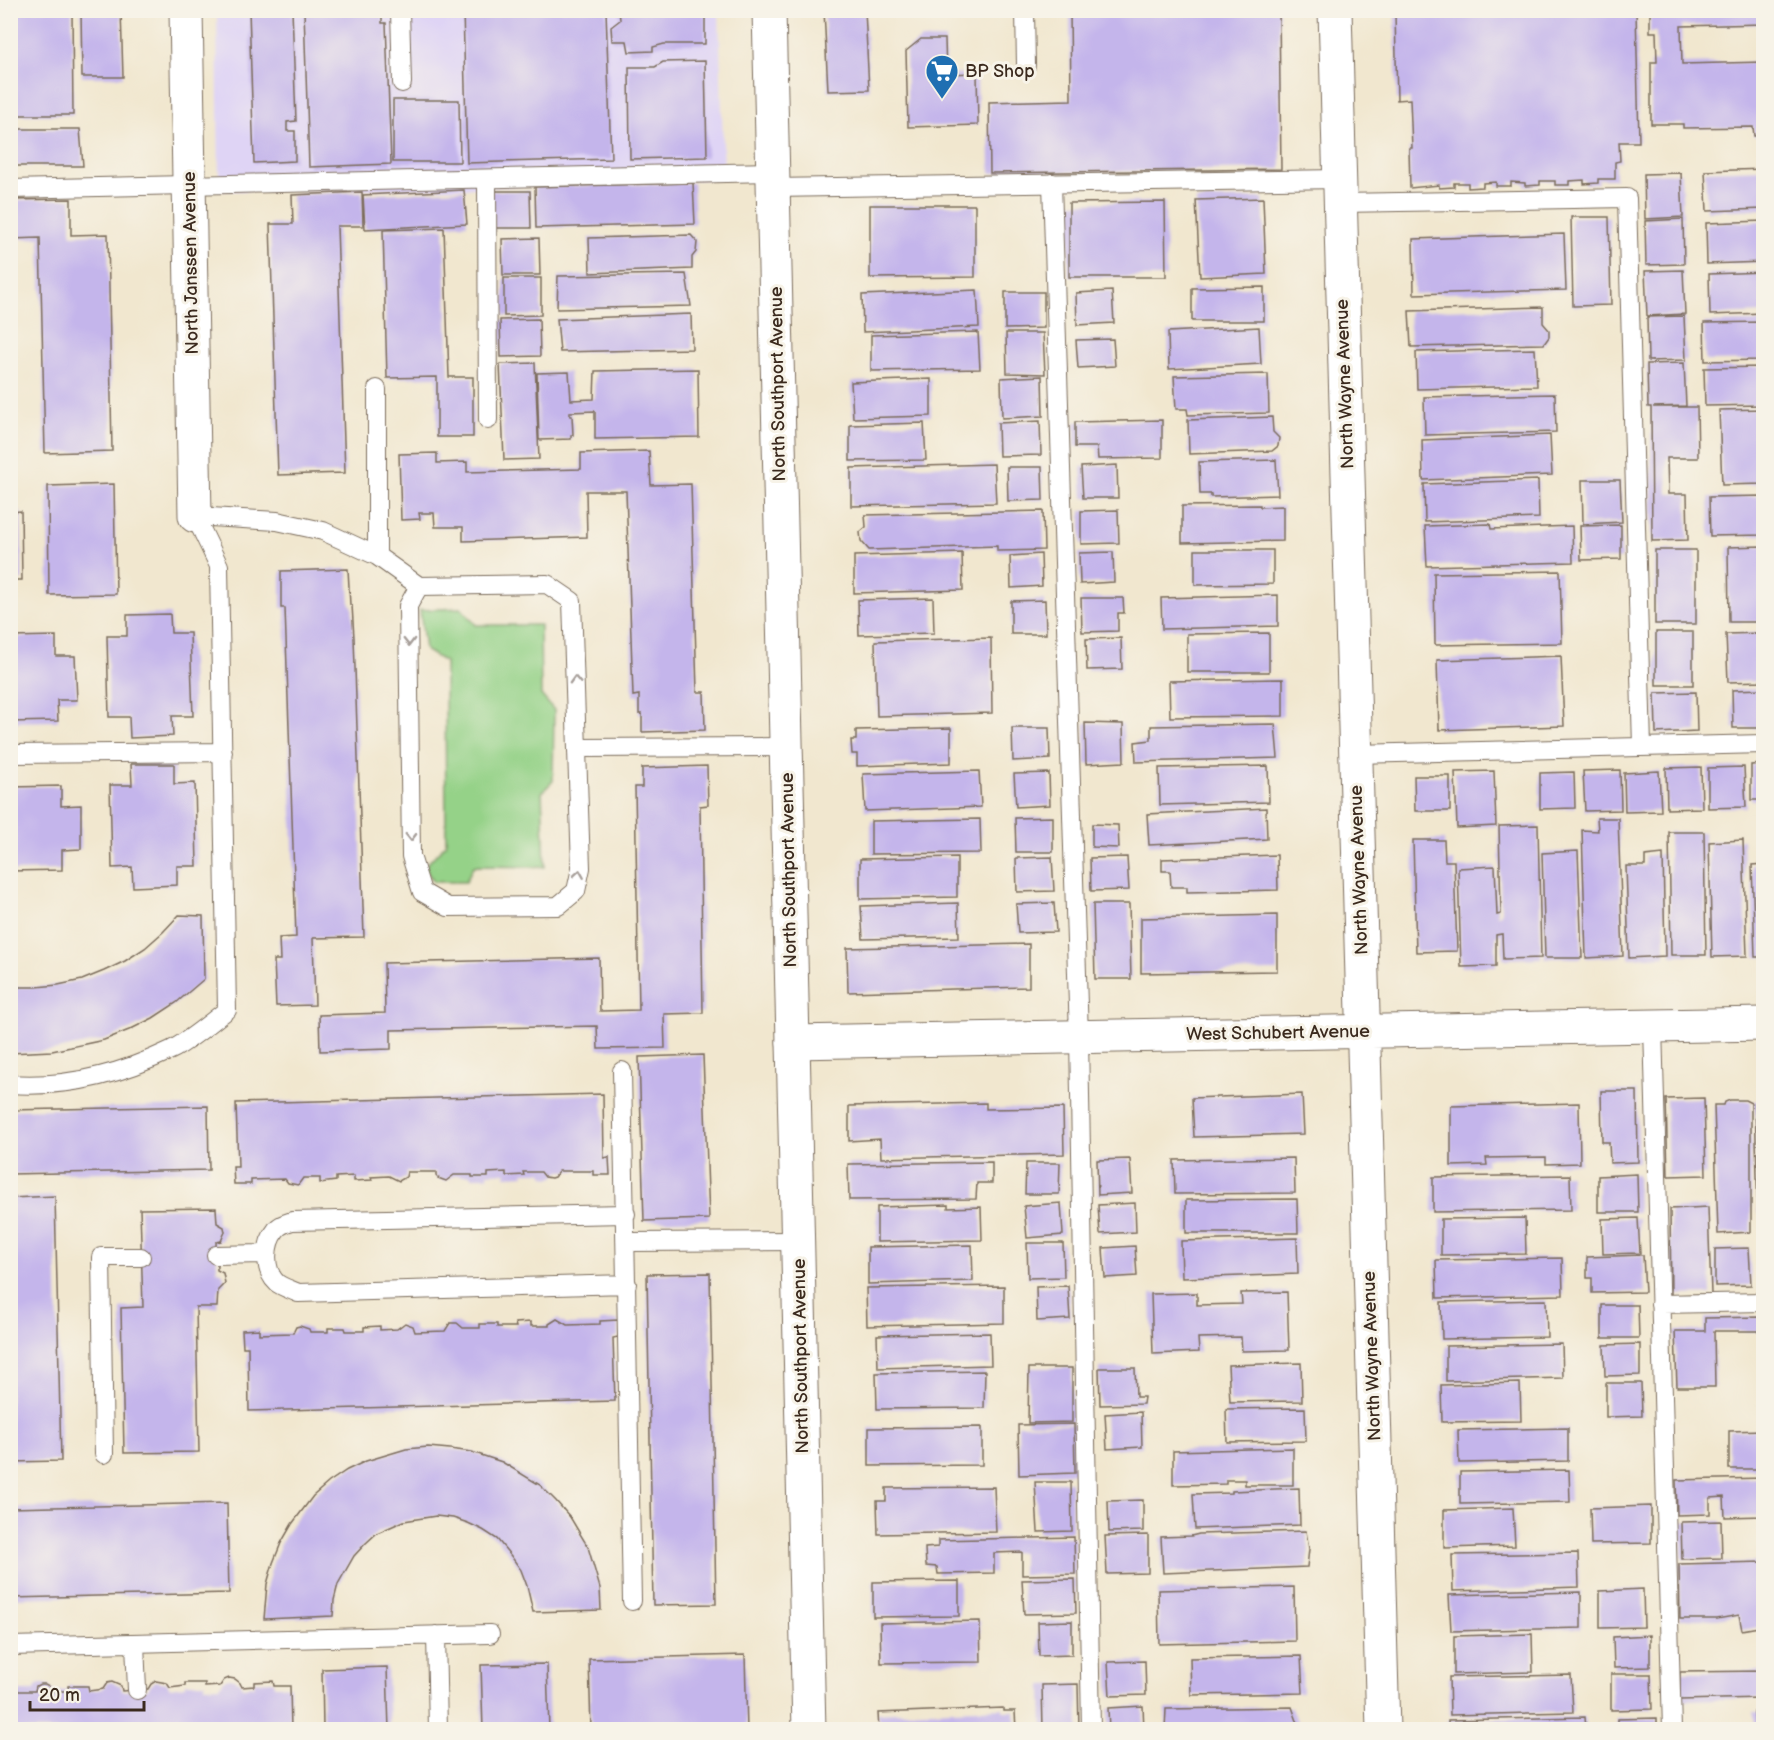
<svg xmlns="http://www.w3.org/2000/svg" width="1774" height="1740" font-family="'Balsamiq Sans',sans-serif">
<style>
.built{fill:#dfd4f5}
.green{fill:#95d288;stroke:#687e53;stroke-width:1.5}
.building{fill:#c4b5eb}
.lines{fill:none;stroke-linecap:round;stroke-linejoin:round}
.service-casing{stroke:#7b6c5c;stroke-width:20}
.minor-casing{stroke:#7b6c5c;stroke-width:35}
.tertiary-casing{stroke:#7b6c5c;stroke-width:35}
.service{stroke:#fff;stroke-width:18}
.minor{stroke:#fff;stroke-width:33}
.tertiary{stroke:#fff;stroke-width:33}
.oneway{stroke:#a79f9a}
.labels{text-anchor:middle;dominant-baseline:central;stroke-width:6;stroke-linejoin:round;paint-order:stroke}
.poi-label{font-size:18px;fill:#3b2a1e;stroke:#f7f3e8;text-anchor:start}
.street-label{font-size:18px;fill:#3b2a1e;stroke:#f7f3e8}
</style>
<rect width="100%" height="100%" fill="#f7f3e8"/>
<filter id="ink" filterUnits="userSpaceOnUse"><feTurbulence type="fractalNoise" baseFrequency=".0167" numOctaves="2"/><feDisplacementMap in="SourceGraphic" scale="12" xChannelSelector="R" yChannelSelector="G"/><feConvolveMatrix kernelMatrix="1 2 1 2 8 2 1 2 1" color-interpolation-filters="sRGB"/></filter>
<filter id="wash" filterUnits="userSpaceOnUse"><feTurbulence type="fractalNoise" baseFrequency=".008" numOctaves="4" result="noise"/><feDisplacementMap in="SourceGraphic" scale="24" xChannelSelector="R" yChannelSelector="G"/><feGaussianBlur stdDeviation="1.35" result="paint"/><feColorMatrix in="noise" values="0 0 0 0 0 0 0 0 0 0 0 0 0 0 0 0 0 1.4 0 .05"/><feComposite in="paint" operator="in"/></filter>
<g filter="url(#wash)">
<rect width="100%" height="100%" fill="#f1e7cf"/>
<!-- built -->
<path class="built" d="M217,11H719L724,179L481,188L219,191Z"/>
<!-- green -->
<path class="green" d="M461,608L476,625H540L541,695L554,710L553,781L542,792L545,867L473,866L466,882H434L424,867L446,844L445,662L425,650L420,610Z"/>
<g id="blocks">
<!-- building -->
<path class="building" d="M10,10H72L73,115H10Z
M81,10H121L123,77H82Z
M249,10H292L296,121L287,122V131H295V161L254,163Z
M304,10H382V23H386L391,164L309,167Z
M463,10H606L611,159L467,163Z
M619,10H705V44H664L653,47V51L629,52L627,41H612L611,27L620,20Z
M824,10H865L869,90L828,91Z
M1070,10H1279L1281,169L990,173L989,102L1071,100Z
M1482,10H1636L1639,142H1619L1620,161L1615,162V179H1598V183L1584,184V180L1569,181V185H1555V181H1540V185L1525,186V183L1511,182V186H1496V182L1483,183V187L1468,188V183H1454V187L1439,188V185L1410,188L1409,148H1412L1410,99L1397,100L1395,13Z
M1650,10H1764V24L1681,26L1682,64L1764,62V136H1754L1753,127L1683,128V124H1651V62H1657L1656,32H1650Z
M921,39H945L946,74L977,73L978,125L908,127L906,51Z
M705,61L707,157L630,159L629,67H655L663,62Z
M393,100H459L460,162H393Z
M10,129H80L83,166H10Z
M1764,169V209L1707,211L1705,171Z
M1681,173L1683,217L1645,219L1644,174Z
M693,183L695,224L536,228L535,187Z
M464,190L467,224L365,229L363,195Z
M491,191H530L531,228H493Z
M362,192L363,226H337L345,473L278,475L270,224H293L292,195Z
M1263,198L1266,274L1200,277L1196,200Z
M71,199V235L108,234L112,451L45,453L40,238L10,239V200Z
M1165,202L1166,277H1069V203Z
M870,205H975V277L870,278Z
M1571,217H1609L1611,305L1573,306Z
M1683,219L1684,264L1646,265L1645,221Z
M1764,221V262L1707,264L1706,223Z
M444,228L449,377H473V437H437V377L387,378L383,230Z
M1564,234L1566,290L1414,294L1413,239Z
M691,235L697,242L696,252L692,257V269L590,273L589,238Z
M539,238L540,275H503L502,239Z
M1683,270L1685,314L1647,316L1645,271Z
M1764,272V313L1710,315L1709,274Z
M686,274L691,306L557,309L558,276Z
M504,278H541V315L504,316Z
M1264,287V321H1192V288Z
M977,290L979,327L863,332L862,295Z
M1112,291L1114,323L1077,325L1076,293Z
M1005,292H1044V328L1005,329Z
M1543,307V323L1549,330V337L1544,344L1411,347L1409,311Z
M691,314L692,349L560,352L557,319Z
M1684,316L1686,360L1648,361L1647,317Z
M539,319L540,356L501,357L500,320Z
M1764,322V360L1705,361L1704,323Z
M1259,327L1261,364L1169,369L1168,332Z
M978,332L980,369L871,371V335Z
M1006,333H1043L1045,374L1007,373Z
M1113,339L1115,366L1078,368L1076,340Z
M1535,349L1537,386L1417,389L1416,352Z
M535,363L539,459L504,460L500,364Z
M1684,363L1686,406L1653,407H1697L1698,458H1667L1668,494H1687L1688,540L1652,541L1651,407H1648L1647,364Z
M1764,367V405L1705,406L1704,368Z
M698,369L699,437L595,439V411L570,412V416H572L573,435H571V439L539,440L537,373L569,372L571,400L594,399L595,371Z
M1268,374L1269,413L1188,415L1187,409H1176L1174,376Z
M1042,376L1043,416L1002,418L1001,378Z
M931,379V416L853,418L851,382Z
M1555,394L1556,432L1425,435L1424,397Z
M1764,409V484L1722,485L1719,410Z
M1272,417L1273,432L1279,438L1278,446L1272,451L1189,454L1188,420Z
M1162,420V458L1098,459L1097,447H1075V422Z
M1040,421L1041,455L999,456L998,423Z
M924,423L926,460L850,461V425Z
M1550,435L1552,475L1423,480L1422,440Z
M649,451L651,485L691,484L697,692H704L705,730L642,732V714H639V695L633,696L626,491H586L587,537L463,541V527H435L434,513H419L420,519L401,520L399,454L437,453V463L467,462V472L581,469V453Z
M1276,460L1278,495L1211,497V494H1200L1199,462Z
M994,464L996,503L851,506V468Z
M1117,465L1118,498H1083L1081,467Z
M1007,467H1042L1043,500L1008,501Z
M1538,480L1539,518L1425,522L1424,484Z
M1582,480H1620L1622,522L1583,524Z
M114,484L116,594L49,595L48,486Z
M1764,496V535L1710,536L1709,497Z
M1260,505V507L1283,506V541L1182,543V506Z
M1118,510L1119,543L1081,544V511Z
M21,511L22,580H10V512Z
M1043,511L1044,550L997,551V546L869,550L861,541L860,532L866,527L865,515Z
M1490,524L1491,529L1572,526L1573,562L1427,566L1425,526Z
M1621,525V559L1581,560L1580,526Z
M1764,546V622H1729L1728,547Z
M1195,550H1273V584L1195,585Z
M1655,550H1696V624H1655Z
M1113,552L1114,582L1080,584L1079,553Z
M962,553L963,590L854,593V556Z
M1041,554L1042,586L1011,588L1010,556Z
M348,569L350,605H352L354,638L364,937L313,938L315,1005L276,1006L274,960H280L279,938L296,937L285,608H281V571Z
M1560,571L1562,643L1435,645L1434,573Z
M1278,595V626L1162,629L1161,598Z
M933,598L934,633L859,635L858,600Z
M1081,598H1123L1124,613H1118V631L1082,632Z
M1045,600L1046,634H1011V601Z
M170,614L171,633H190L193,716H172L173,736L130,738L129,717H109L107,636H127V615Z
M1656,632H1693V685H1656Z
M1269,633V672H1187V634Z
M1764,633V681L1728,682L1726,634Z
M56,636V656H75L77,700H57L58,721L10,722V637Z
M991,638L992,713L877,716L875,641Z
M1121,638L1122,669L1087,670L1086,639Z
M1561,656L1564,726L1439,730L1437,660Z
M1283,679V716L1170,717L1169,681Z
M1764,689V728H1733L1732,690Z
M1696,692L1697,731L1656,733L1655,693Z
M1085,723L1123,724L1124,762L1086,764Z
M1275,724L1278,758L1136,762L1135,742L1151,740V726Z
M951,728V763L857,766V754H852L851,740H856V730Z
M1012,728H1049L1050,759L1013,761Z
M131,764H174V784L195,783L197,866H177V885L133,887L132,867L112,868L110,785H132Z
M1764,764V800H1751V765Z
M707,766L708,805L700,806L703,1013L664,1014L665,1048L598,1049L597,1026L391,1030V1049L320,1051L319,1015L385,1013L384,963L599,958L600,1011L639,1010L635,787H642V768Z
M1268,766L1269,802L1160,805L1159,768Z
M1701,767L1702,808L1667,809L1666,768Z
M1744,767L1746,807L1708,808V768Z
M1620,770L1621,810L1585,811L1583,771Z
M979,771L981,807L865,811L863,774Z
M1494,771L1496,826L1457,828L1455,772Z
M1659,771L1661,811L1625,812L1624,773Z
M1574,772L1575,808L1540,809V773Z
M1049,773L1050,805L1016,807L1014,774Z
M1414,776H1450V811H1415Z
M61,786V806L81,805V849L62,850V870L10,871V787Z
M1266,808L1267,839L1149,845L1147,814Z
M1053,817V852H1016L1015,818Z
M1597,818H1618L1623,956L1586,958L1582,830L1598,831Z
M980,819L981,853L871,854V821Z
M1092,824L1118,825L1119,848L1092,847Z
M1538,825L1541,958L1503,959L1502,934L1496,935V966L1461,967L1458,868L1495,866L1497,915L1501,914L1499,826Z
M1669,832H1704L1706,955H1671Z
M1413,840H1444L1445,861H1454L1457,951L1416,952Z
M1743,840L1747,956L1712,957L1709,842Z
M1578,851L1582,958H1545L1542,853Z
M1663,854L1665,956L1629,958L1626,866H1645V856Z
M1277,855L1278,890L1187,892V887H1171L1170,871H1162V859Z
M957,857V897L860,899V859Z
M1052,857L1054,891L1017,892L1016,858Z
M1127,857L1129,890L1091,891L1090,858Z
M1764,864V957H1755L1752,865Z
M958,903L959,937L863,939L861,906Z
M1054,903L1056,932L1018,933L1016,904Z
M1093,904H1129L1131,979H1095Z
M179,915L203,916L204,979L176,1003L153,1018L129,1030L104,1040L52,1051L10,1053V987H36L58,985L82,980L104,971L125,961L145,948L163,932Z
M1277,915V971L1141,973V918Z
M1029,944V987L848,992L847,948Z
M703,1055L709,1219L644,1221L639,1057Z
M1601,1091H1637L1638,1162L1610,1163L1609,1142H1602Z
M603,1094L604,1158L609,1157L610,1175H593V1171H559L554,1177L551,1178L545,1177L541,1172H523L524,1175L506,1176V1172L488,1173V1177H472V1175H454L446,1181L438,1178L436,1176V1172H407L406,1177L399,1181L389,1176L371,1177L372,1180L354,1181V1176L336,1177V1181L320,1183V1178H303L298,1185L288,1183L285,1179L251,1180V1184H234L233,1167H238L236,1103Z
M1302,1094L1304,1134L1194,1137L1192,1098Z
M1704,1098L1706,1175L1668,1176L1666,1099Z
M1730,1100H1745L1751,1103V1232L1718,1234L1714,1105H1724L1725,1102Z
M1755,1101H1764V1214H1758Z
M986,1103V1109L1063,1108L1064,1154L881,1158L880,1139L849,1141V1106Z
M1579,1103L1580,1163L1546,1164V1157L1486,1158L1487,1165L1451,1166V1106Z
M208,1106L209,1170L10,1174V1110Z
M1294,1158L1295,1193L1175,1194L1174,1160Z
M1130,1159L1132,1193L1098,1195L1097,1160Z
M992,1162V1183H977L976,1199L849,1200L848,1164Z
M1026,1163H1060L1059,1194H1025Z
M1637,1174L1638,1212H1598V1176Z
M1570,1175L1571,1210L1433,1212V1177Z
M55,1196L61,1461L10,1462V1198Z
M1297,1199L1298,1233H1186V1200Z
M1061,1203L1063,1235L1027,1238L1024,1206Z
M1135,1203L1136,1232L1100,1234L1098,1205Z
M948,1205V1208L981,1207L982,1240L877,1242V1207Z
M1708,1207L1711,1294L1671,1295L1670,1209Z
M216,1208L217,1223L224,1227L225,1232L221,1241L216,1242L217,1270L223,1273L225,1283L218,1290L217,1307H196L199,1452L124,1453L121,1308L143,1307L140,1209Z
M1525,1218L1526,1254L1441,1255V1219Z
M1638,1218L1640,1253L1603,1254L1602,1219Z
M1297,1238L1298,1274L1182,1278L1181,1241Z
M1027,1243H1063L1064,1277L1028,1278Z
M972,1245L973,1281L868,1284V1247Z
M1135,1246L1137,1276L1105,1278L1103,1248Z
M1749,1248L1751,1285L1715,1286V1249Z
M1643,1255L1645,1292L1592,1293V1278H1587V1257Z
M1562,1258L1563,1295L1437,1298L1436,1260Z
M710,1273L716,1604L653,1605L647,1274Z
M1004,1286V1323L867,1326L866,1288Z
M1068,1286L1070,1319L1037,1321L1036,1287Z
M1287,1292L1289,1350L1242,1351L1241,1337L1198,1338L1199,1352L1153,1354L1151,1294L1197,1293V1305L1242,1304L1241,1293Z
M1546,1300L1547,1337L1442,1339L1441,1302Z
M1602,1305H1638L1639,1338H1602Z
M1764,1317V1331H1714L1715,1387H1677L1675,1331H1705V1318Z
M557,1319L567,1325L600,1324V1321L618,1320V1337L613,1338L615,1401L249,1411L248,1347H243L242,1330L259,1329V1334L293,1333L296,1327L300,1326L309,1329L310,1332H328V1328H345L346,1331H364V1327L380,1326V1330L397,1329L405,1323L413,1326L415,1332L445,1331L450,1323H457L463,1328H480V1324H497V1327H516L515,1323L531,1322V1326H549V1324Z
M990,1333L991,1365L878,1368L877,1335Z
M1562,1344L1563,1378L1446,1381V1346Z
M1640,1344V1375L1605,1376L1604,1345Z
M1301,1363L1302,1401L1230,1402L1228,1365Z
M1029,1368H1072V1422L1028,1423Z
M1099,1368H1135L1136,1397H1144L1143,1404L1100,1405Z
M985,1371L984,1408L877,1409L876,1373Z
M1520,1383L1521,1421L1442,1422L1441,1385Z
M1606,1383H1641L1642,1416L1606,1417Z
M1305,1408L1306,1441L1227,1442L1226,1409Z
M1141,1412L1142,1447L1107,1449L1105,1414Z
M1074,1424L1075,1473L1019,1475L1018,1425Z
M982,1427V1465L869,1466V1428Z
M1568,1428V1461L1459,1463L1458,1430Z
M1764,1430V1469H1729V1431Z
M428,1447L450,1449L472,1452L502,1462L540,1485L556,1501L570,1517L588,1547L600,1588L601,1610L533,1612L527,1586L521,1570L511,1556L497,1539L483,1530L468,1523L453,1518L436,1516L404,1521L377,1533L365,1544L354,1556L338,1584L334,1600L333,1616L264,1619L267,1584L273,1563L281,1543L292,1524L313,1496L329,1482L347,1470L366,1461L406,1449Z
M1293,1448V1485H1245V1480H1226V1484L1173,1485V1451Z
M1569,1470L1570,1502L1460,1504V1472Z
M1764,1478V1516L1725,1517L1724,1497L1710,1498V1514L1677,1515L1676,1480Z
M1035,1482H1071L1072,1531L1038,1532Z
M994,1487L996,1532L878,1534L877,1501H886V1488Z
M1299,1488L1300,1525L1195,1529L1193,1494L1232,1493V1491Z
M1143,1500V1531L1109,1532L1108,1501Z
M227,1503L229,1593L10,1598V1508Z
M1651,1506V1543L1591,1544L1590,1508Z
M1513,1508L1515,1546L1444,1548V1510Z
M1721,1521L1722,1558L1682,1559L1681,1522Z
M1306,1531L1309,1549L1307,1567L1163,1573L1161,1537L1191,1536L1199,1534Z
M1148,1535V1573L1107,1574L1105,1536Z
M1074,1537L1075,1574L1022,1575V1552L994,1553V1573L938,1574L937,1567L926,1566L925,1548L938,1547V1540Z
M1578,1553L1579,1587L1453,1591L1452,1555Z
M1764,1562V1626L1742,1630L1739,1615L1717,1619H1680L1679,1564Z
M1075,1579L1076,1613L1024,1614L1022,1580Z
M959,1581V1616L873,1617V1582Z
M1294,1587L1295,1641L1159,1644L1158,1590Z
M1643,1589L1644,1627L1600,1628V1591Z
M1581,1592V1628L1451,1631L1449,1595Z
M980,1621L981,1662L881,1663L880,1623Z
M1072,1621V1655L1039,1656L1038,1622Z
M1532,1634L1533,1672L1454,1674V1636Z
M1650,1635V1667L1614,1668L1613,1637Z
M745,1655L747,1730H591L589,1659Z
M1301,1656L1303,1693L1191,1695L1190,1658Z
M1145,1661L1146,1695L1110,1696L1108,1662Z
M547,1664L549,1730H483L481,1665Z
M387,1667L389,1730H323L322,1669Z
M1764,1671V1730H1755L1754,1712L1761,1713V1698L1680,1700V1672Z
M1611,1674H1651L1652,1709L1611,1710Z
M1571,1675L1573,1712L1450,1715L1449,1677Z
M229,1678L235,1679L240,1683L242,1687L254,1686V1682L273,1681L274,1686H290L291,1730H10V1687H17L18,1691H35L36,1686L40,1684H45L49,1686L52,1691H68V1686H88L89,1691L103,1689L107,1683L112,1682L121,1686L122,1691L148,1689L151,1684L156,1681L167,1683L170,1688L185,1686V1683H205V1687L220,1686L224,1680Z
M1078,1684L1079,1730H1043L1042,1685Z
M1143,1706L1144,1730H1109L1108,1708Z
M1292,1707L1297,1721V1726L1294,1730H1165L1166,1709Z
M1003,1708V1711H1015L1016,1730H879L878,1713Z
M1585,1717L1586,1730H1448V1720Z
M1657,1718V1730H1617V1719Z"/>
</g>
</g>
<g filter="url(#ink)">
<use href="#blocks" fill-opacity="0" stroke="#7b6c5c" stroke-width="1.5"/>
<g class="lines">
<!-- service casing -->
<g class="service-casing">
<path id="service" d="M400,10L402,83
M1025,10L1026,66
M487,179L488,420
M1052,183L1079,1037L1091,1730
M773,188L1339,179
M10,189L772,172
M1340,203L1627,198L1642,747
M377,389V556
M578,748L787,747
M10,754L223,752
M1355,754L1764,744
M1653,1026L1672,1730
M622,1071L632,1601
M10,1084C65,1088 121,1074 171,1050C188,1042 211,1022 227,1010L219,566L195,516L277,521L323,531L377,556L419,586L547,584L572,601L581,868L576,891L558,906L448,907L422,892L411,856L408,606L419,586
M626,1214L292,1221C286,1223 279,1225 276,1230C265,1243 263,1270 277,1283C282,1287 292,1290 298,1293L627,1284
M626,1242L798,1241
M216,1255L267,1254
M1660,1304L1764,1302
M104,1454L101,1257H141
M436,1635L438,1730
M135,1643L137,1690
M10,1646L490,1634"/>
</g>
<!-- minor casing -->
<g class="minor-casing">
<path id="minor" d="M186,10L195,516
M1335,10L1383,1730
M793,1042L1764,1024"/>
</g>
<!-- tertiary casing -->
<g class="tertiary-casing">
<path id="tertiary" d="M769,10L809,1730"/>
</g>
<!-- service -->
<use href="#service" class="service"/>
<!-- minor -->
<use href="#minor" class="minor"/>
<!-- tertiary -->
<use href="#tertiary" class="tertiary"/>
</g>
<!-- one-way arrows -->
<defs><path id="oneway-chevron" d="M-2-3.5L2.5 0L-2 3.5" fill="none" stroke-width="1.6" stroke-linecap="round" stroke-linejoin="round" transform="scale(1.5)"/></defs>
<g class="oneway">
<use href="#oneway-chevron" transform="translate(409 642) rotate(89)"/>
<use href="#oneway-chevron" transform="translate(575 680) rotate(-92)"/>
<use href="#oneway-chevron" transform="translate(411 837) rotate(89)"/>
<use href="#oneway-chevron" transform="translate(579 874) rotate(-81)"/>
</g>
</g>
<!-- icons -->
<defs>
<g id="supermarket-pin" transform="scale(1.725)"><path d="M0 17L-7.5 6A9.5 9.5 0 1 1 7.5 6Z" fill="#1f6fb2" stroke="#f7f3e8"/><path d="M-6-5.5h2.5l.6 2H6L4.5 2H-2.5L-4.4-4H-6ZM-1.5 3.2a1.3 1.3 0 1 0 .1 0ZM3 3.2a1.3 1.3 0 1 0 .1 0Z" fill="#fff"/></g>
</defs>
<g fill-rule="evenodd">
<use href="#supermarket-pin" x="942" y="71"/>
</g>
<g class="labels">
<!-- poi labels -->
<g class="poi-label">
<text x="965" y="71">BP Shop</text>
</g>
<!-- street labels -->
<g class="street-label">
<text transform="translate(191 263) rotate(-91)">North Janssen Avenue</text>
<text transform="translate(778 384) rotate(-91)">North Southport Avenue</text>
<text transform="translate(1345 384) rotate(-92)">North Wayne Avenue</text>
<text transform="translate(789 870) rotate(-91)">North Southport Avenue</text>
<text transform="translate(1359 870) rotate(-92)">North Wayne Avenue</text>
<text transform="translate(1278 1033) rotate(-1)">West Schubert Avenue</text>
<text transform="translate(801 1356) rotate(-91)">North Southport Avenue</text>
<text transform="translate(1372 1356) rotate(-92)">North Wayne Avenue</text>
</g>
</g>
<!-- margin -->
<rect width="1774" height="1740" fill="none" stroke="#f7f3e8" stroke-width="36"/>
<!-- scale -->
<path d="M30 1701v9h114v-9" fill="none" stroke="#3b2a1e" stroke-width="3"/>
<text x="39" y="1701" font-size="18" fill="#3b2a1e" stroke="#f7f3e8" stroke-width="4.5" paint-order="stroke">20 m</text>
</svg>
